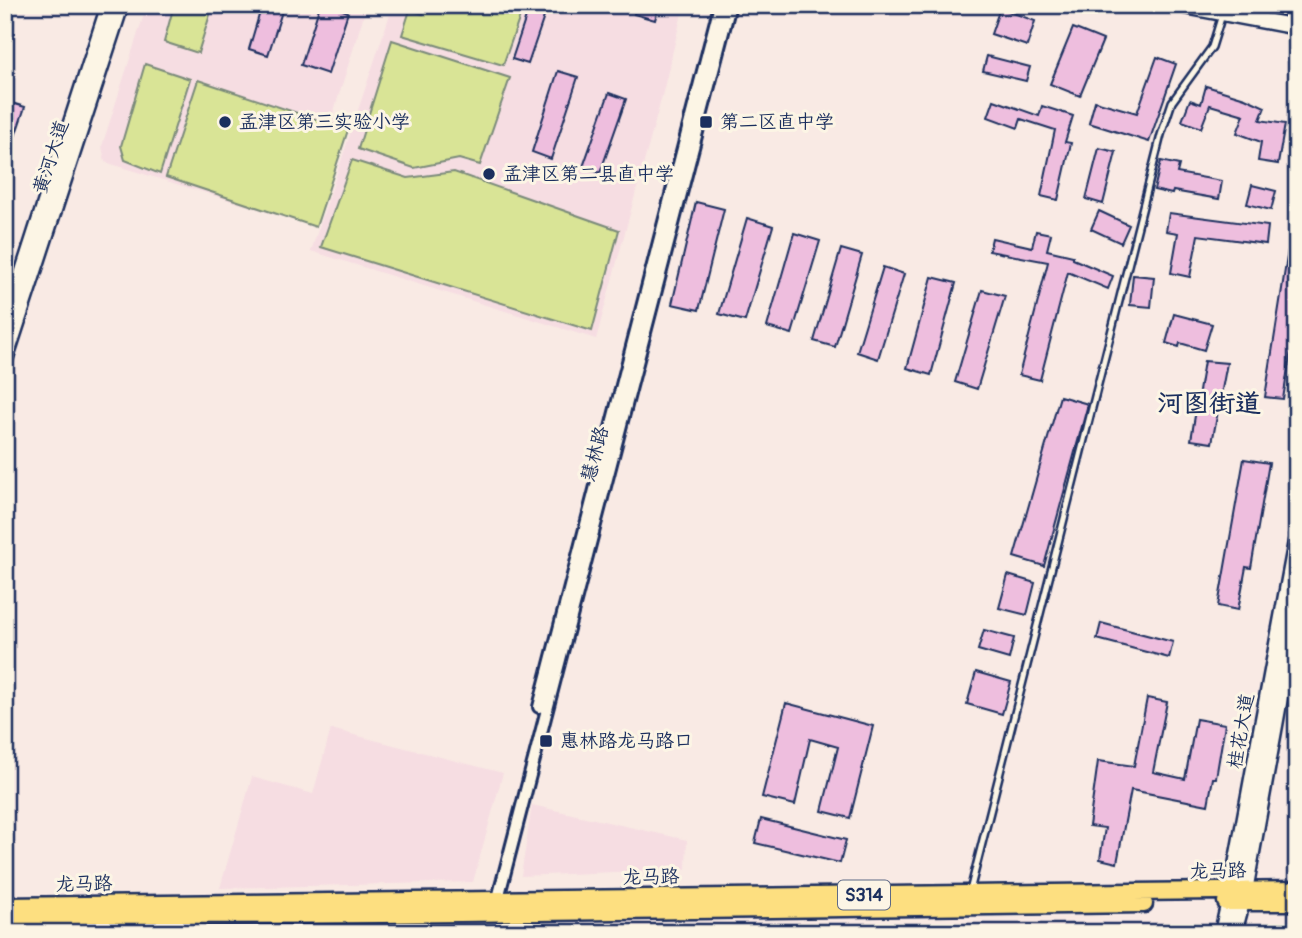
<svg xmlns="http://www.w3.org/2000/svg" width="1302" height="938" font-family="Pangolin,'LXGW WenKai TC',sans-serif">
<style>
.built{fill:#f6dde2}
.green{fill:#d9e496;stroke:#7a8a7a;stroke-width:2}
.building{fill:#eebede;stroke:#1b2f5e;stroke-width:2}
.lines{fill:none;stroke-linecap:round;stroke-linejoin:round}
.lane-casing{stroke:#1b2f5e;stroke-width:10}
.street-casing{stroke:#1b2f5e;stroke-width:16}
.secondary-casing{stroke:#1b2f5e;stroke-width:19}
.primary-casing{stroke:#1b2f5e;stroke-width:21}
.lane{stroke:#fcf5e5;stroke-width:5}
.street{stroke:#fcf5e5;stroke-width:10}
.secondary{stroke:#fcf5e5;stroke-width:14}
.primary{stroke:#fddf80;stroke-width:16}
.poi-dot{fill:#1b2f5e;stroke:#fcf5e5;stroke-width:2.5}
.labels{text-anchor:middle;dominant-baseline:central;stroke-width:6;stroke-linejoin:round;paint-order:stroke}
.shield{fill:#fcf5e5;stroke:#5e6a86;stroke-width:2}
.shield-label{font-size:18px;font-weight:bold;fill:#1b2f5e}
.poi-label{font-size:19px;fill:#1b2f5e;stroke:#fcf5e5;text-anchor:start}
.street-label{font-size:19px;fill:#1b2f5e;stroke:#fcf5e5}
.district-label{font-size:26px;font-weight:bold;fill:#1b2f5e;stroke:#fcf5e5}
</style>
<rect width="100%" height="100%" fill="#f9eae4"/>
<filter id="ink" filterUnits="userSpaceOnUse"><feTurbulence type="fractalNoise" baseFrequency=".0143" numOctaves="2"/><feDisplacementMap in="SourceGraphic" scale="14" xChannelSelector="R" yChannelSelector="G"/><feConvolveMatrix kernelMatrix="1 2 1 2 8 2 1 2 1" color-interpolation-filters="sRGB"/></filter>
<g filter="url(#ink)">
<!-- built -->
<path class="built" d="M147,5H367L333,114L348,130L316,227L105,162L102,146Z
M393,5H684L662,96L596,339L311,251Z
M331,729L503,773L473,882L220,888L252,777L313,794Z
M532,805L687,840L686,869L521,876Z
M345,930H467L678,931V933H345Z"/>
<!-- green -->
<path class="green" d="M174,5H213L198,53L164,42Z
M426,5H524L503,65L402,35L410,10L423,14Z
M392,40L510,78L480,165L459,159L414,168L358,149Z
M145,64L190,79L160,174L125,160L121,146Z
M198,80L348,130L316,227L166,177Z
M352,160L408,178L454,172L619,230L592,331L321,247Z"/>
<!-- building -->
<path class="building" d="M262,5H284L268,55L249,49Z
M320,5H329L348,12L328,74L301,65Z
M530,5H548L528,64L512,59Z
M636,5H659L655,20L634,14Z
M1000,8L1035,21L1027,46L991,34Z
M1073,28L1103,40L1080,96L1050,84Z
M987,56L1030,67L1026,81L983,71Z
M1157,57L1176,64L1149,142L1089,123L1095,101L1137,113Z
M558,71L578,77L551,159L532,152Z
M1206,86L1245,98L1265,107L1260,120L1285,124L1278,164L1258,161L1261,142L1237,133L1244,115L1210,105L1201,128L1182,121L1190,100L1201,104Z
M609,93L626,99L600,173L583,167Z
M994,100L1039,116L1042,106L1073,116L1065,142L1071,143L1058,200L1041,196L1055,130L1021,119L1018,128L988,117Z
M5,101L25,107L7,160H5Z
M1099,148L1116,152L1103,204L1086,199Z
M1161,161L1179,165L1177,173L1222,181L1219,199L1173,191L1172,194L1154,190Z
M1252,185L1276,191L1271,210L1247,204Z
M696,202L724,209L699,310L672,304Z
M1099,211L1129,225L1121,243L1091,229Z
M1169,213L1268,226L1266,244L1198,235L1190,277L1171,273L1178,233L1166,231Z
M747,218L773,226L745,321L719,314Z
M1292,225H1297V314L1283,399L1265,397Z
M1036,231L1051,234L1047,250L1073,256V259L1113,276L1108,289L1068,272L1040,380L1019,375L1048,262L989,251L992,238L1032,247Z
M794,233L820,241L792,334L767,327Z
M841,249L862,255L835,347L814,341Z
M883,267L904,274L878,359L857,352Z
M1133,275L1154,277L1151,307L1130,305Z
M932,277L956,283L931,375L907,368Z
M982,290L1005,296L977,389L955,382Z
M1174,314L1212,324L1204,350L1180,343L1179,347L1166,343Z
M1204,361L1227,363L1212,443L1191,440Z
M1060,396L1088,404L1044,566L1014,557Z
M1244,459L1269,463L1251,568L1246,567L1238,610L1218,606Z
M1008,575L1035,583L1027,615L999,608Z
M1101,623L1173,642L1169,658L1097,639Z
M984,630L1014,638L1009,659L978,650Z
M976,672L1011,682L1002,714L967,704Z
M1147,698L1167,702L1153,772L1185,779L1196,719L1225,724L1216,778H1213L1208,805L1131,790L1117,863L1100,859L1105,828L1089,826L1098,761L1134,766Z
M786,703L873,726L850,818L822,811L838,747L810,739L795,805L762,797Z
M761,819L846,840L840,863L755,843Z"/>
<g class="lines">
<!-- lane casing -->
<g class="lane-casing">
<path id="lane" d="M970,891L1161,135L1172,102L1212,47L1225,5"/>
</g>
<!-- street casing -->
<g class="street-casing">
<path id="street" d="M539,707L720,5
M496,906L730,5"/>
</g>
<!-- secondary casing -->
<g class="secondary-casing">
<path id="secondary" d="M1180,5L1297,27
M5,327L109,5
M5,360L121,5
M1222,933L1231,892L1297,536
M1234,933L1245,891L1297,604"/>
</g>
<!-- primary casing -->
<g class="primary-casing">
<path id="primary" d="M1226,902H1297
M5,906L1297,890
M5,919L1144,904"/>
</g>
<!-- lane -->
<use href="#lane" class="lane"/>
<!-- street -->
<use href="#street" class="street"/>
<!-- secondary -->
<use href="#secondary" class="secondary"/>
<!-- primary -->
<use href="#primary" class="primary"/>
</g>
</g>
<!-- markers -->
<g class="poi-dot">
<circle cx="225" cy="122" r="7"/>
<rect x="699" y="115" width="14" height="14" rx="3.5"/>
<circle cx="489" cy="174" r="7"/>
<rect x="539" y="734" width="14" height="14" rx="3.5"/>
</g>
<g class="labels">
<!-- shield labels -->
<rect class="shield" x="838" y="880.5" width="52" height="29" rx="5"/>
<g class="shield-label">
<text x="864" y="895">S314</text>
</g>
<!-- poi labels -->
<g class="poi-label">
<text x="239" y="122">孟津区第三实验小学</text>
<text x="720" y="122">第二区直中学</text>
<text x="503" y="174">孟津区第二县直中学</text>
<text x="560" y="741">惠林路龙马路口</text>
</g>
<!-- street labels -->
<g class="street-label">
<text transform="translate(51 157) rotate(-72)">黄河大道</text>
<text transform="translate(595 454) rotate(-75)">慧林路</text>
<text transform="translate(1241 731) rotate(-80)">桂花大道</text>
<text transform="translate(1218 871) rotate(-1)">龙马路</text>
<text transform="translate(651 877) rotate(-1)">龙马路</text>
<text transform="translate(84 884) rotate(-1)">龙马路</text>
</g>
<!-- district labels -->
<g class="district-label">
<text x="1209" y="404">河图街道</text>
</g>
</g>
<!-- margin -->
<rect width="1302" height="938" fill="none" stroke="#fcf5e5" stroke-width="28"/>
<rect x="14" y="14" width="1274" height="910" fill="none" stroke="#1b2f5e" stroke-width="2.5" filter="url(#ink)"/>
</svg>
